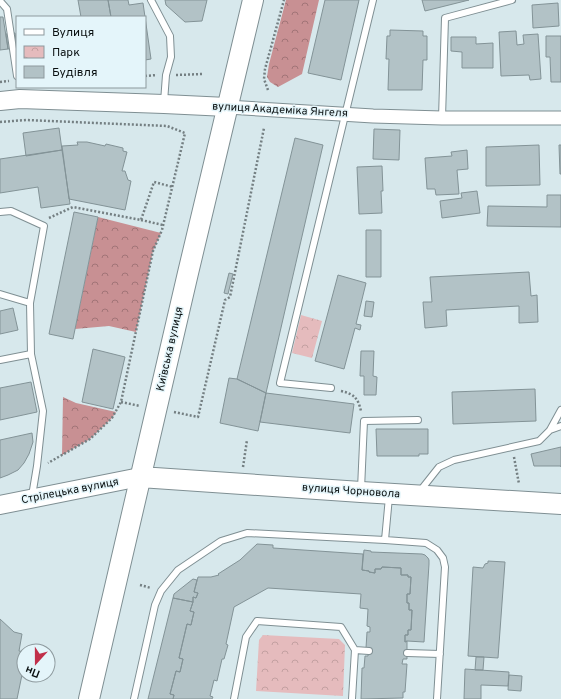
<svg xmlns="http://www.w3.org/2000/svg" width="561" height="699" font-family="Overpass,sans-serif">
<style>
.forest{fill:url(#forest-crowns)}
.park{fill:url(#park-crowns)}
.building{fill:#b2c2c6;stroke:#839397}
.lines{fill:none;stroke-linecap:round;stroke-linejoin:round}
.lane-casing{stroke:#7f8f93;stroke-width:8}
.street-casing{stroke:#7f8f93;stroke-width:15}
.secondary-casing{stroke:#7f8f93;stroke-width:20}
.primary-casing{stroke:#7f8f93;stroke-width:22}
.path{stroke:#747f82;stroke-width:2.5;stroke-dasharray:2 2;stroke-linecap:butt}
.lane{stroke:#fff;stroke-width:6}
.street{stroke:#fff;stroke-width:13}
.secondary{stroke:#fff;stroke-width:18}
.primary{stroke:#fff;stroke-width:20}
.labels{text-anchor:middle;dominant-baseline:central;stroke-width:3;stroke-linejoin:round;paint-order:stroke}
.street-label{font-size:11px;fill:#0a1011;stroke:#e4f5fa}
</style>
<defs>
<pattern id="forest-crowns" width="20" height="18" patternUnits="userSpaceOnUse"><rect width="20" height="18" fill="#c89093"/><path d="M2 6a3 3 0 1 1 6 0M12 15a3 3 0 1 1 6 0" fill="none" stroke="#a17477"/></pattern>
<pattern id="park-crowns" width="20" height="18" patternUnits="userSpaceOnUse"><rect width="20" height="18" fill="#e5bbbd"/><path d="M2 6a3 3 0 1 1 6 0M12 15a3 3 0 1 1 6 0" fill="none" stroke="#c3a0a1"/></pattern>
</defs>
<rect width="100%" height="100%" fill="#d7e8ec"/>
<!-- forest -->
<path class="forest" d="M286,0H319L302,74L278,87L270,82L267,77L269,64Z
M98,217L161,233L153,251L136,332L109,326L75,329Z
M63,397L76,403L116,412L112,418L90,439L62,455Z"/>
<!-- park -->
<path class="park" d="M301,315L322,321L312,358L292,353Z
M263,635L339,639L345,645L343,696L256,691L259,640Z"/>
<!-- building -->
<path class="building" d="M78,0H108L111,17H80H81Z
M108,0H128L129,5L143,3L151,59L145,60V17H111Z
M165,0H207L202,21L185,22L166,5Z
M325,0H359L341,80L308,73Z
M422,0H469L425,11Z
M558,3L559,26L533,28L532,5Z
M0,17H3L8,49L0,50Z
M390,30L423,31V36H427V60H423L422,90H388L389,59H386L387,36H390Z
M516,31L517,45L524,44L523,35L538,34L541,79L530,80L529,75L501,76L499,32Z
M15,33L17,48L8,49L6,34Z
M546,36H561V82H551L550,57H546Z
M451,37H476V44L493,43V68H462V52L451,51Z
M59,128L62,150L26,156L23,133Z
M374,129L400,130L399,160L373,159Z
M295,138L323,145L266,393L237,379Z
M77,142H87L105,146L106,144L123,148V151L127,152L122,171H125L128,180L131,181L125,210L69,199L62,146L78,145Z
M539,145L540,185L486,186V147Z
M559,145H561V174H560Z
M62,150L70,204L41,208L38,187L0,193V159Z
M467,150L468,169L457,170L459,194L436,195L435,189H427L425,158L452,156L451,152Z
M382,166L383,191H381L382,213L359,214L357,167Z
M477,191L480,213L442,218L440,201L462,198L461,193Z
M547,195H561V227L487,226L488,206L547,207Z
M74,212L98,217L73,339L49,334Z
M366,230H381V277H366Z
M529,272L531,296L537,295L538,322L519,323V306L446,310L447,326L425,328L423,302H432L430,277Z
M229,273L233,274L228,294L224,293Z
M338,275L366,283L356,324L361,325L360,330L355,328L344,369L315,361Z
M366,301L374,302L372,317L364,316Z
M13,308L18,330L0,334V311Z
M93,349L125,357L113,409L82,402Z
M361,351H374L373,376L377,377L376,395H364V376H360Z
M229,378L237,379L266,393L258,431L220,423Z
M31,382L37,412L0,420V388Z
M535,389L536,421L453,424L452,392Z
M266,393L354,404L350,433L260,422Z
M376,429H428V454H419V456H377Z
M32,433L33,442L29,454L24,463L18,470L8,475L0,478V440Z
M561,447V467V466H534L531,454Z
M257,544L273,545V548L363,554L362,570L369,571V572L375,573V569H381L382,567L401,568V575H408V577H411L410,594H407V603H409V610H412L411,630H408V635H405V642L407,641V659H403L402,664H407L405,692H403V698L361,699L362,668H364L365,656H368L369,648H366L367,632H370V627L367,626L368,609L360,608L361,594L268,588L234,607L226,644L228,645L224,659H222L217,681L214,680L210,696L213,697L212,699H173L174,695L170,694L176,671L180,672L183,659L179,658L187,624L191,625L194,612L190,611L193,602V597L196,598L198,593L194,592L198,577H211L219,575L218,574L240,560Z
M364,550L371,551V552L422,554L425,555L428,558L429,560V564L424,642L407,641L405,642V635H408V630H411L412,610H409V603H407V594H410L411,577H408V575H401V568L382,567L381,569H375V573L369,572V571L362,570Z
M488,561L505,562L498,658L468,656L473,567L483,568L485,564L488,563Z
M193,579L197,580L194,592L198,593L196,598L193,597V602L173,598L174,594Z
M173,598L193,602L190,611L194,612L191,625L187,624L179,658L183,659L180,672L176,671L170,694L174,695L173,699H148Z
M0,619L14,632L22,634L19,651L24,652V665L17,699H0Z
M476,657H484L483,670H475Z
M465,669L509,672L508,686L481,685V699H464Z
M509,675L522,676L521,691L508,690Z"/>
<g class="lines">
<!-- lane casing -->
<g class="lane-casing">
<path id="lane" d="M151,0L170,36L171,57L166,75L164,102
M0,1L7,9L17,76
M442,118L445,18L512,0
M0,212L11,211L44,226L30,303
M0,294L30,303L31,354L43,411L37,466L32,496
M0,360L31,354
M331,388L280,383L373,0
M550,430L561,426
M361,489L364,421L418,420
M420,491L439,467L454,460L539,441L550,430L561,410
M385,540L389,497
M407,653L440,654
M134,699L155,605L161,591L178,570L221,541L247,533L385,540L426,543L437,550L443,558L445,567L437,699
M234,699L246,637L257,621L341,627L355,650L369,651
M352,699L355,650"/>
</g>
<!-- street casing -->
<g class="street-casing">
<path id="street" d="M227,107L373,116L442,118H561"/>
</g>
<!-- secondary casing -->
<g class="secondary-casing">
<path id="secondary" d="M0,101L20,99L164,104L227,107
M0,505L140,477"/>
</g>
<!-- primary casing -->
<g class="primary-casing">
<path id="primary" d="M140,477L361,492L561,504
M89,699L188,273L253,0"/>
</g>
<!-- path -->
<path class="path" d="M176,75L203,74
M145,76L157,75
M0,82L9,81
M268,90L264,79L265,69L284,0
M0,122L26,120L167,126L185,133L162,230L153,251L121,402L112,418L90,439L48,463
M49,218L73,207L141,220L154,182L173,187
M141,220L163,225
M341,391C354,394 358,398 361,411
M121,402L140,406
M174,412L198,417L225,300L230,297L264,128
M514,457L519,484
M243,467L247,440
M140,585L151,588"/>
<!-- lane -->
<use href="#lane" class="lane"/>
<!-- street -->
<use href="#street" class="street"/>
<!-- secondary -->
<use href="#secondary" class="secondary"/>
<!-- primary -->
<use href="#primary" class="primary"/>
</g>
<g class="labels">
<!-- street labels -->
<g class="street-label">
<text transform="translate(280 110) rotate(3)">вулиця Академіка Янгеля</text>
<text transform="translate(170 349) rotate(-77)">Київська вулиця</text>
<text transform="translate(70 491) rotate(-11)">Стрілецька вулиця</text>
<text transform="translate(351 491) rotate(4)">вулиця Чорновола</text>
</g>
</g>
<!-- legend -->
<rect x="16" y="16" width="130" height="72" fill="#e4f5fa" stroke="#8d999d"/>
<rect x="24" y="29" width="20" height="6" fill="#ffffff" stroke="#8d999d"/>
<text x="52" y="36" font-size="12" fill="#0a1011">Вулиця</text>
<rect x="24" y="46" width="20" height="12" fill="url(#park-crowns)" stroke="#8d999d"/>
<text x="52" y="56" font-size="12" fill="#0a1011">Парк</text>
<rect x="24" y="66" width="20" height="12" fill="#b2c2c6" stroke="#8d999d"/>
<text x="52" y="76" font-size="12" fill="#0a1011">Будівля</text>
<!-- north arrow -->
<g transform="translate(36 663) rotate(201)"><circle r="19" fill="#e4f5fa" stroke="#8d999d"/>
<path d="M0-3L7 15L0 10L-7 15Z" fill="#c02f4a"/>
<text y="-6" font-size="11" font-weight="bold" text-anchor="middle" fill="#0a1011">Пн</text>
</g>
</svg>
